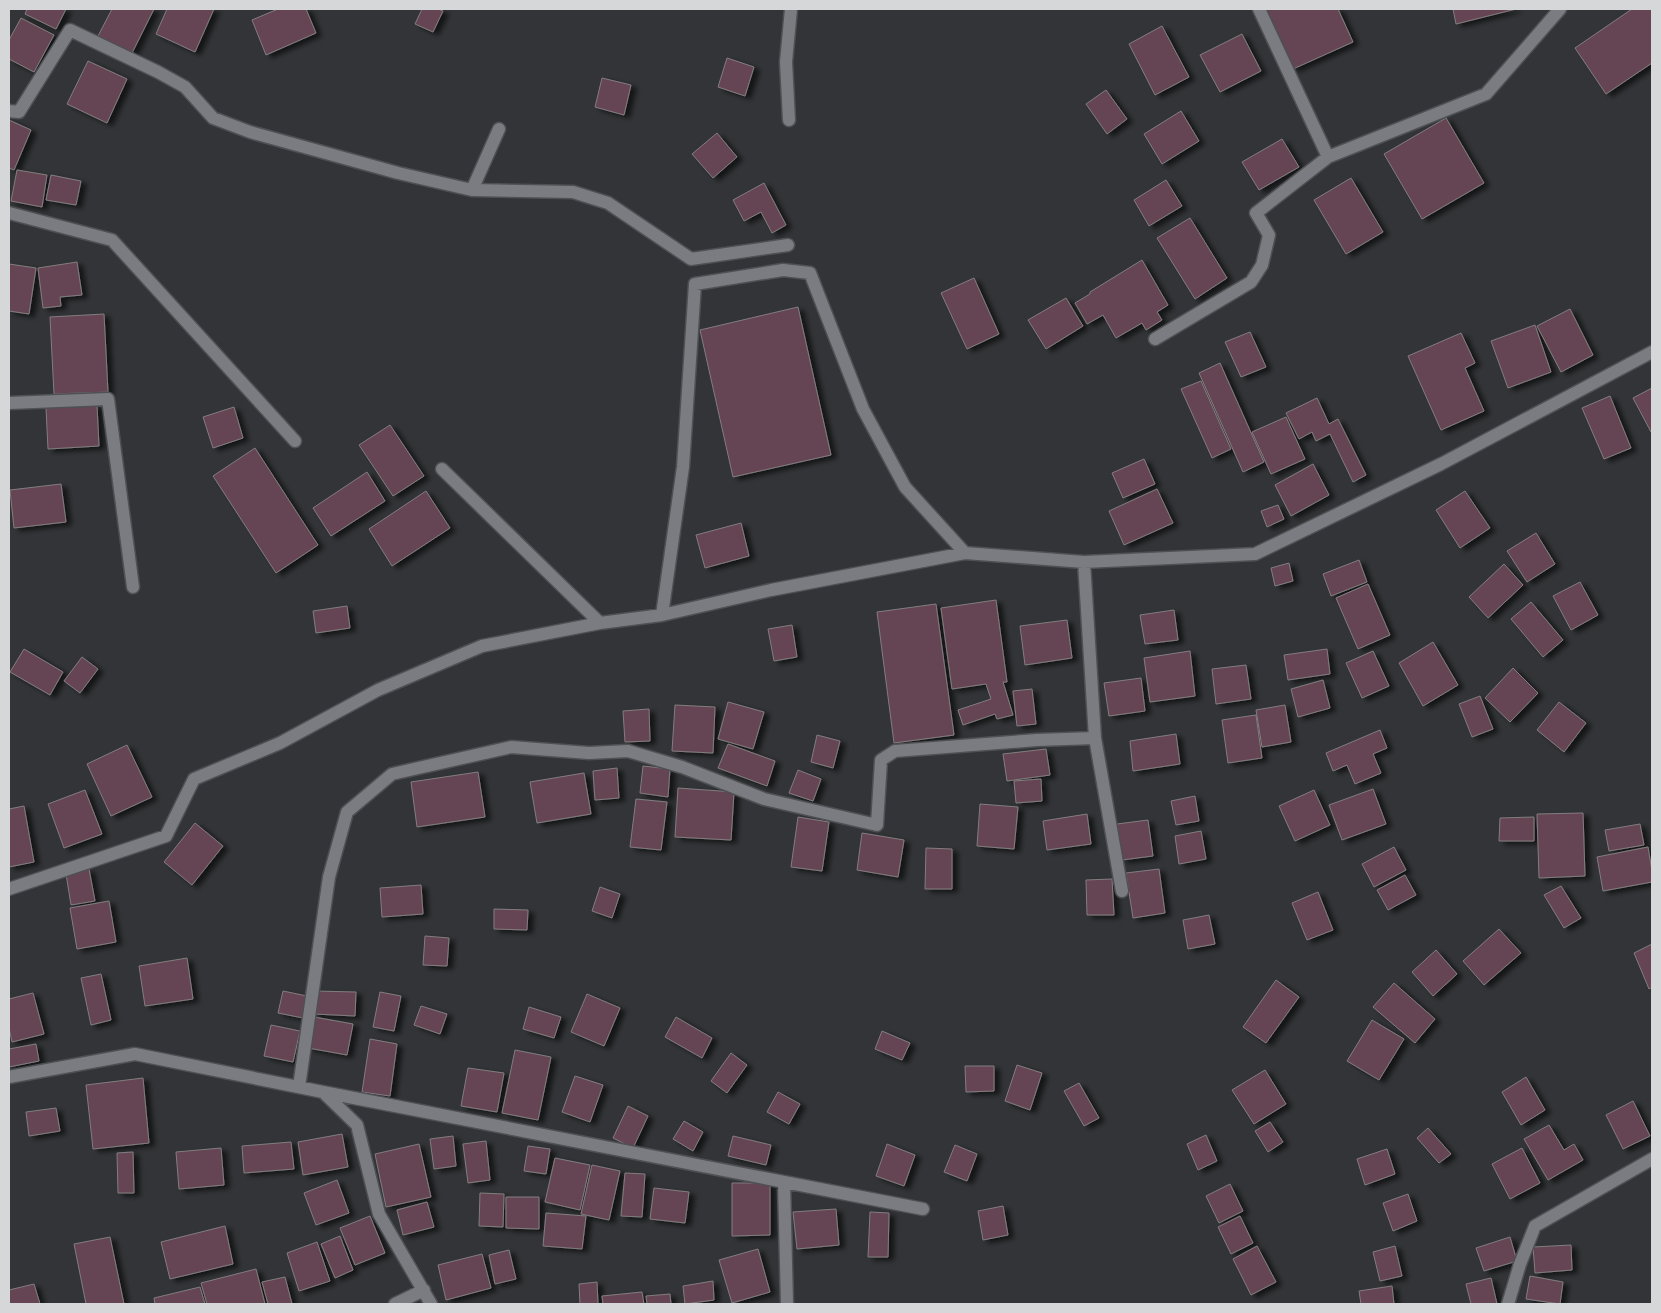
<svg xmlns="http://www.w3.org/2000/svg" width="1661" height="1313" font-family="'Open Sans',sans-serif">
<style>
.building{fill:#654552;stroke:#827d7f;filter:url(#shadow)}
.lines{fill:none;stroke-linecap:round;stroke-linejoin:round}
.minor-casing{stroke:#4e5053;stroke-width:15}
.minor{stroke:#7a7c81;stroke-width:12}
</style>
<defs>
<filter id="shadow"><feDropShadow dx="5.5" dy="3" stdDeviation="2.5" flood-color="#0009"/></filter>
</defs>
<rect width="100%" height="100%" fill="#323437"/>
<!-- building -->
<path class="building" d="M27,9H66L56,29L25,14Z
M112,9H154L132,53L98,36Z
M167,9H214L195,52L156,34Z
M278,9H306L316,33L266,55L252,20Z
M422,9H438L443,11L433,32L415,24Z
M1266,9H1338L1353,42L1293,69Z
M1453,9H1516L1456,24Z
M1632,9H1652V63L1606,94L1575,48Z
M21,18L54,35L34,72L9,59V40Z
M1162,26L1189,77L1155,95L1129,44Z
M1242,34L1261,71L1220,92L1200,55Z
M727,58L754,67L745,96L718,87Z
M88,61L127,79L107,123L67,104Z
M602,78L631,85L624,115L595,107Z
M1106,90L1127,119L1107,134L1086,104Z
M1181,111L1199,141L1162,164L1144,134Z
M1446,118L1484,183L1422,219L1384,154Z
M9,120L31,130L14,170L9,168Z
M717,133L737,157L713,178L692,154Z
M1282,139L1299,167L1259,190L1242,162Z
M17,170L47,175L42,207L11,201Z
M51,175L81,181L76,205L46,200Z
M1351,178L1383,232L1346,254L1314,200Z
M1166,180L1182,206L1149,226L1134,200Z
M764,183L786,225L772,233L761,212L744,221L733,200Z
M1190,218L1227,278L1195,299L1157,238Z
M1142,260L1168,305L1157,312L1162,320L1146,330L1142,323L1116,338L1103,315L1087,324L1075,303L1090,294V292Z
M77,262L82,295L60,297L61,306L43,308L38,268Z
M9,264L36,268L29,314L9,311Z
M974,278L999,334L967,349L941,293Z
M1066,298L1083,326L1046,349L1028,320Z
M798,307L831,455L733,477L700,330Z
M1570,309L1593,355L1561,372L1537,326Z
M104,314L108,392L54,394L50,317Z
M1535,325L1551,372L1508,388L1491,341Z
M1250,332L1266,367L1241,377L1225,342Z
M1461,333L1475,363L1465,368L1484,411L1441,430L1408,356Z
M1220,363L1264,462L1243,472L1199,373Z
M1201,381L1231,449L1212,458L1181,389Z
M1652,388V431L1651,432L1633,398Z
M1610,396L1631,448L1604,459L1582,408Z
M1317,398L1329,424L1338,419L1366,475L1353,482L1330,434L1316,441L1312,432L1299,439L1286,413Z
M97,405L99,446L48,449L46,408Z
M234,407L243,438L213,448L203,417Z
M1286,417L1305,459L1271,474L1252,432Z
M390,425L424,476L393,496L359,445Z
M255,448L318,545L276,573L213,476Z
M1144,459L1155,484L1123,498L1112,473Z
M1313,464L1329,495L1291,516L1275,485Z
M367,472L385,501L331,536L313,508Z
M61,484L66,522L14,528L10,490Z
M1157,489L1173,523L1124,545L1109,511Z
M426,491L450,528L392,566L369,529Z
M1465,491L1490,528L1460,548L1436,510Z
M1278,505L1284,519L1267,527L1261,511Z
M741,523L749,556L705,568L696,535Z
M1536,533L1555,564L1527,582L1507,551Z
M1359,560L1367,582L1331,596L1323,574Z
M1289,563L1293,581L1275,586L1271,568Z
M1504,564L1523,585L1488,618L1469,597Z
M1580,582L1598,615L1571,630L1553,596Z
M1368,584L1390,635L1358,649L1336,598Z
M996,600L1007,682H1003L1013,715L997,719L995,714L963,725L958,710L991,699L986,684L952,689L941,608Z
M1531,602L1563,640L1543,657L1511,619Z
M936,604L954,735L894,743L877,612Z
M347,606L350,628L316,633L313,611Z
M1174,610L1178,640L1145,644L1140,615Z
M1067,620L1072,658L1025,665L1020,626Z
M792,625L797,657L774,661L768,629Z
M1433,642L1458,685L1423,706L1399,663Z
M24,649L63,672L50,695L10,672Z
M1327,649L1330,674L1288,680L1284,655Z
M1190,651L1195,696L1150,702L1144,658Z
M1373,651L1389,686L1362,698L1346,663Z
M82,657L98,669L80,693L64,681Z
M1246,665L1251,699L1216,704L1212,669Z
M1513,668L1538,693L1510,722L1485,698Z
M1141,678L1145,711L1109,716L1104,683Z
M1323,680L1330,708L1298,717L1291,689Z
M1032,689L1036,724L1017,726L1013,691Z
M1480,696L1493,729L1472,737L1459,704Z
M728,702L764,712L753,749L718,739Z
M1559,702L1586,723L1564,752L1537,730Z
M675,705L715,707L713,753L672,751Z
M1285,705L1291,742L1262,747L1256,710Z
M649,709L650,741L625,742L623,711Z
M1256,715L1262,758L1228,763L1222,720Z
M1380,730L1387,748L1373,754L1381,773L1355,784L1347,765L1333,771L1326,753Z
M1176,734L1180,764L1133,771L1130,741Z
M817,735L840,741L833,768L811,762Z
M728,744L775,761L767,786L718,768Z
M127,745L152,797L111,816L87,764Z
M1046,749L1050,775L1007,781L1003,754Z
M643,766L670,769L668,797L640,793Z
M617,768L619,798L595,800L593,771Z
M798,770L821,779L813,801L789,793Z
M478,772L485,817L417,827L411,782Z
M584,773L591,814L537,823L530,782Z
M1041,779L1042,801L1016,803L1014,781Z
M678,788L734,792L731,840L675,837Z
M1373,789L1386,824L1342,840L1329,805Z
M85,790L102,834L64,848L48,804Z
M1314,790L1330,825L1295,841L1279,806Z
M1195,796L1199,821L1176,825L1171,801Z
M636,799L667,802L661,850L630,847Z
M980,804L1018,807L1014,849L977,846Z
M24,806L34,862L9,867V809Z
M1583,813L1585,876L1539,878L1537,814Z
M1087,814L1091,844L1047,850L1043,821Z
M798,817L829,822L822,871L791,867Z
M1534,817V841H1499L1500,818Z
M1148,820L1153,856L1122,860L1117,824Z
M195,823L223,846L192,885L164,862Z
M1640,824L1644,845L1609,851L1605,830Z
M1201,831L1206,859L1179,864L1175,836Z
M862,833L904,840L898,877L857,870Z
M1394,847L1406,870L1374,887L1362,864Z
M1648,847L1652,871V882L1603,891L1597,857Z
M926,848L952,849V889H925Z
M89,869L95,901L71,905L66,874Z
M1159,869L1165,913L1133,918L1126,873Z
M1405,875L1416,895L1388,910L1377,890Z
M1112,879L1114,915H1087L1086,880Z
M421,885L423,914L382,917L380,888Z
M1561,886L1581,918L1564,928L1544,895Z
M600,887L620,894L612,918L592,911Z
M1318,892L1333,930L1307,940L1292,903Z
M109,901L116,942L77,949L70,908Z
M494,909L528,910L527,930L494,929Z
M1209,915L1215,944L1188,949L1183,920Z
M1499,929L1521,953L1484,985L1463,961Z
M425,936L449,938L447,966L423,965Z
M1652,944V987L1649,989L1634,953Z
M1436,950L1457,974L1433,996L1412,972Z
M187,958L193,999L145,1006L139,966Z
M101,974L111,1020L91,1025L81,978Z
M1276,980L1299,997L1266,1043L1243,1027Z
M1394,983L1435,1019L1415,1043L1373,1007Z
M283,991L307,996L303,1018L278,1013Z
M314,991L356,992L355,1016L314,1014Z
M380,992L401,996L394,1031L373,1027Z
M33,993L44,1034L12,1042L9,1028V999Z
M587,994L620,1008L604,1046L571,1032Z
M421,1006L447,1014L440,1034L414,1025Z
M529,1007L561,1017L554,1038L523,1029Z
M314,1017L353,1024L347,1055L308,1048Z
M676,1017L712,1038L702,1058L665,1037Z
M1372,1020L1404,1039L1379,1080L1347,1061Z
M271,1025L300,1031L293,1062L264,1056Z
M882,1031L910,1043L902,1060L875,1049Z
M370,1039L397,1044L390,1096L362,1092Z
M36,1044L39,1061L9,1067V1049Z
M515,1050L551,1057L538,1120L502,1113Z
M731,1053L747,1065L727,1093L711,1081Z
M1017,1065L1042,1073L1030,1110L1005,1101Z
M965,1066H994V1091L966,1092Z
M468,1068L504,1073L497,1112L461,1106Z
M1265,1070L1286,1104L1254,1124L1232,1090Z
M575,1076L603,1085L590,1122L562,1112Z
M1526,1077L1545,1110L1521,1125L1502,1092Z
M143,1078L149,1143L93,1149L86,1085Z
M1079,1083L1099,1118L1084,1126L1064,1091Z
M778,1092L800,1104L789,1124L767,1112Z
M1633,1101L1650,1136L1623,1149L1606,1115Z
M628,1106L648,1116L633,1148L613,1138Z
M56,1108L60,1131L29,1136L26,1112Z
M684,1121L703,1132L693,1151L673,1139Z
M1270,1122L1283,1142L1268,1152L1255,1131Z
M1549,1125L1564,1150L1574,1144L1583,1160L1548,1180L1524,1139Z
M1428,1128L1451,1154L1439,1163L1417,1138Z
M342,1134L348,1167L303,1175L298,1142Z
M1206,1135L1217,1161L1198,1170L1187,1144Z
M453,1136L456,1166L434,1169L430,1139Z
M733,1136L771,1145L766,1165L728,1156Z
M486,1141L490,1180L468,1183L463,1144Z
M291,1142L294,1169L244,1173L242,1146Z
M419,1144L431,1197L386,1207L375,1154Z
M887,1144L915,1155L904,1186L876,1176Z
M955,1145L977,1154L967,1181L944,1172Z
M528,1146L550,1149L546,1174L524,1171Z
M221,1148L224,1185L179,1189L176,1152Z
M1522,1148L1540,1183L1510,1199L1492,1164Z
M1387,1149L1395,1174L1365,1185L1357,1159Z
M133,1152L134,1193H118L117,1153Z
M555,1158L590,1165L580,1210L545,1202Z
M592,1165L620,1171L609,1220L581,1214Z
M625,1173L645,1174L642,1217L621,1216Z
M337,1180L349,1213L316,1225L304,1193Z
M732,1183H770V1235L732,1236Z
M1230,1184L1243,1211L1219,1223L1206,1196Z
M654,1188L689,1192L685,1223L650,1219Z
M480,1193L504,1194L503,1227L479,1226Z
M1408,1194L1417,1221L1393,1231L1383,1203Z
M506,1197H539V1229L506,1228Z
M427,1202L434,1227L403,1235L397,1210Z
M1003,1206L1008,1235L983,1240L978,1211Z
M836,1209L839,1245L797,1249L793,1212Z
M870,1212L889,1213L888,1257H868Z
M546,1213L586,1216L582,1249L543,1246Z
M370,1216L385,1253L355,1265L340,1228Z
M1240,1216L1253,1243L1231,1254L1218,1227Z
M225,1226L233,1264L170,1279L161,1242Z
M340,1236L353,1270L335,1278L321,1244Z
M110,1237L124,1304H86L74,1244Z
M1510,1237L1517,1261L1484,1271L1476,1248Z
M317,1242L330,1281L299,1291L287,1253Z
M1571,1245L1572,1270L1535,1273L1533,1247Z
M1257,1246L1276,1282L1251,1295L1233,1259Z
M1395,1246L1402,1276L1380,1281L1373,1252Z
M758,1249L770,1292L732,1303L719,1260Z
M509,1250L516,1279L495,1284L489,1255Z
M482,1254L491,1288L446,1300L438,1265Z
M256,1269L265,1304H207L201,1283Z
M1530,1276L1563,1282L1560,1304L1526,1299Z
M285,1277L292,1304H268L262,1282Z
M1491,1278L1497,1304H1471L1466,1284Z
M713,1281L714,1300L685,1304L683,1286Z
M597,1282L598,1304H580L579,1284Z
M34,1284L40,1304H9V1290Z
M1392,1286L1394,1304H1361L1359,1291Z
M200,1287L205,1304H155L154,1298Z
M642,1292L644,1304H603L602,1296Z
M670,1294L671,1304H647L646,1296Z"/>
<g class="lines">
<!-- minor casing -->
<g class="minor-casing">
<path id="minor" d="M1259,9L1328,157L1486,94L1560,9
M9,111L19,112L70,30L158,72L185,87L213,118L250,132L398,173L472,190L573,192L608,203L691,259L788,245
M789,120L786,62L791,9
M472,190L499,129
M9,213L112,240L295,441
M1155,339L1251,282L1262,265L1269,235L1256,213L1328,157
M9,403L108,399L133,587
M442,469L600,623
M1084,562L1095,738L1122,891
M662,615L683,467L695,284L783,270L810,273L863,409L905,487L965,553
M9,889L166,836L194,779L280,743L378,690L482,646L600,623L662,615L771,590L965,553L1084,562L1255,554L1441,464L1652,352
M9,1077L135,1054L323,1092L923,1209
M299,1087L329,877L347,812L392,774L511,747L589,753L628,751L682,767L764,799L877,825L881,760L895,751L1037,740L1095,738
M323,1092L357,1125L379,1214L431,1304
M784,1182L787,1304
M395,1304L424,1290
M1508,1304L1520,1264L1535,1226L1652,1159"/>
</g>
<!-- minor -->
<use href="#minor" class="minor"/>
</g>
<!-- border -->
<rect width="1661" height="1313" fill="none" stroke="#d5d7d9" stroke-width="20"/>
</svg>
